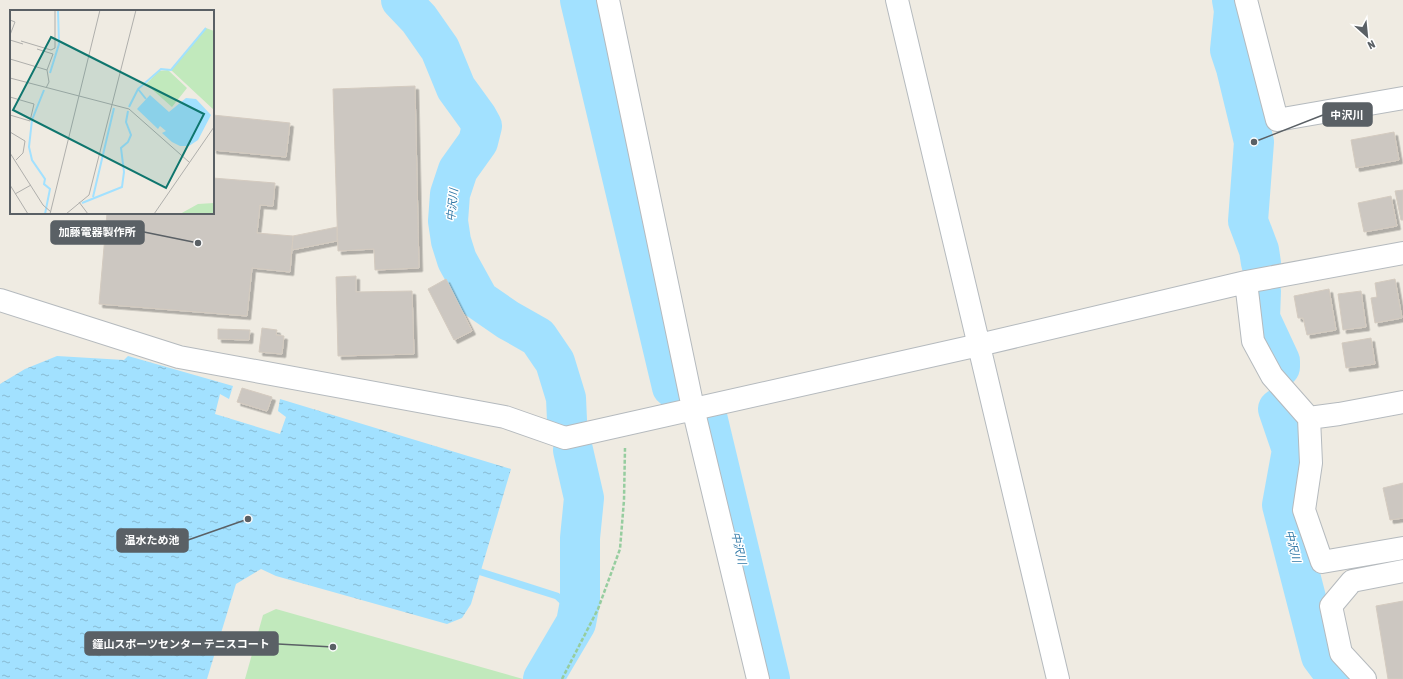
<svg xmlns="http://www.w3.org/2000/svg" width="1403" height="679" font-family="'Asap Condensed','Noto Sans JP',sans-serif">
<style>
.green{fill:#c1e9bc}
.water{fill:url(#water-ripples)}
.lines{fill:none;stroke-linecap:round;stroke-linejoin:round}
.stream{stroke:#a2e1ff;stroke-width:7}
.river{stroke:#a2e1ff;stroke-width:40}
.building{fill:#ccc7c1;stroke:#d4cbc0;filter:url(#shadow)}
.minor-casing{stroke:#b5babe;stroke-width:24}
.path{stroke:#96cd9f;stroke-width:2.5;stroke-dasharray:4 2;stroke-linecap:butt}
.minor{stroke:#fff;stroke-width:22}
.labels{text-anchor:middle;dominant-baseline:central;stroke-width:3;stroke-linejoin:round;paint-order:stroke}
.water-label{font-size:11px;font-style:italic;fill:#3279a7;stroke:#fff}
.inset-river{fill:none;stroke:#a2e1ff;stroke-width:2}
.inset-road{fill:none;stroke:#afafac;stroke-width:1}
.view{fill:#0f766e;fill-opacity:0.15;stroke:#0f766e;stroke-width:2}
.inset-edge{fill:none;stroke:#5a6065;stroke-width:2}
.leader{fill:none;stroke:#5a6065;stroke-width:1.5}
.callout-dot{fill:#5a6065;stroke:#fff;stroke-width:1.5}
.callout{fill:#5a6065;stroke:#5a6065;stroke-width:1.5}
.callout-label{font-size:11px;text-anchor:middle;font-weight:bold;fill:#fff}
</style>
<defs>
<pattern id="water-ripples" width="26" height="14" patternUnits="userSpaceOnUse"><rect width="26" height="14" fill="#a2e1ff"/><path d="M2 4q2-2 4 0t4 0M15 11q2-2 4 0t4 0" fill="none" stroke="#87bad2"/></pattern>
<filter id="shadow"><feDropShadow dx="3.5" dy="3.5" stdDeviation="0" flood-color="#0004"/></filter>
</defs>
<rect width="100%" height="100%" fill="#efebe2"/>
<!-- green -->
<path class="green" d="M276,609L523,679H245L263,615Z"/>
<!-- water -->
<path class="water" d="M57,356L124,360L128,356L233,386L229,399L220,394L215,414L280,434L286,417L278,411L280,399L511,469L471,604L462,618L447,624L276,576L261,569L236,584L207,679H0V384L25,369Z"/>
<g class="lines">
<!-- stream -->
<path class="stream" d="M481,572L557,596L578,616"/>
<!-- river -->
<path class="river" d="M401,0L419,19L440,49L456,88L477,117L482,126L478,142L458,170L450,194L448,221L451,241L457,260L479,300L508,320L538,337L555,362L566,398L567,420
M580,0L672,387L680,394
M1232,0L1234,11L1230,50L1236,68L1254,142L1248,221L1259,250L1261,263
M1261,291L1260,318L1280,361V367
M1278,409L1292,450L1282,505L1321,656L1338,679
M707,416L770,679
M543,679L576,623L580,602V538L584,498L573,450"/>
</g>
<!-- building -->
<path class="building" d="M415,86L419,268L375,270L374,249L338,251L333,89Z
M213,115L290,123L286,157L213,150Z
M1394,132L1399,160L1356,168L1351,140Z
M213,178L275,183L273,206L260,205L257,233L293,236L290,272L252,268L247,316L99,304L107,213H213Z
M1403,190V220H1401L1395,191Z
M1391,196L1397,226L1364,232L1358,203Z
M337,227V241L292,250L293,236Z
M356,276V292L412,291L414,354L338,356L336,277Z
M446,279L472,331L454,340L428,289Z
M1395,279L1402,318L1375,323L1371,298L1377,297L1375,283Z
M1329,289L1336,330L1307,335L1303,318H1298L1294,296Z
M1361,291L1366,327L1343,330L1338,294Z
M262,328L277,330L276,335L284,336L282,354L259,352Z
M218,329L250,330L249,340L218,339Z
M1371,338L1375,364L1346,368L1342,343Z
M242,388L272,397L267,411L237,402Z
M1403,483V518L1390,520L1383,488Z
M1403,601V679H1388L1376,606Z"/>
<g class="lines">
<!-- minor casing -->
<g class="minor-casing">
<path id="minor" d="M608,0L693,408L758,679
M897,0L1058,679
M1246,0L1277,120L1403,98
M1246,282L1253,341L1272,376L1309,418L1339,414L1403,402
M0,300L179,357L505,417L565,438L979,345L1246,282L1403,253
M1309,418L1311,463L1304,510L1322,562L1403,548
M1365,679L1341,653L1331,606L1352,581L1403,571"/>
</g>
<!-- path -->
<path class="path" d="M562,679L598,609L620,549L624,500L625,448"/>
<!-- minor -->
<use href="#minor" class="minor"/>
</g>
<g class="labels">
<!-- water labels -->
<g class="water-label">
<text transform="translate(452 205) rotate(-84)">中沢川</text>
<text transform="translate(1293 546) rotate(76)">中沢川</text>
<text transform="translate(739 548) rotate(77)">中沢川</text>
</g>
</g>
<!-- overview -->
<g transform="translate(10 10)">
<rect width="204" height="204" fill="#efebe2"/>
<path d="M196,18L204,21V100L161,60ZM158,60L177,78L162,97L136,74L149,61Z" fill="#c1e9bc"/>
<path d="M204,193V204H170L188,194Z" fill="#c1e9bc"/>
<path d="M140,85L159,102L176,88L186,89L201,105L188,130L179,136H170L162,132L152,123L156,121L150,116L148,119L127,99Z" fill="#a2e1ff"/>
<path class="inset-river" d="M40,63L49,34L48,0M128,79L136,89M34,80L22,110L19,137L22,150L35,169L34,174L40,179L35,204M119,97L128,79L151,59L161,60L196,18M83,187L104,98M72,193L112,177L114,162L111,138L118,132L121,125L116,112L118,101"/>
<path class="inset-road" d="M0,10L5,12L0,25M0,30L13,34M11,31L41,40L45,38V0M27,39L43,44L37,60M0,49L37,60L39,72L36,78M0,68L119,99L179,152M0,87L24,94L20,111L0,105M0,122L15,131L13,143L6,150M0,143L33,195L41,202M0,175L18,204M5,184L21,175M69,192L78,204M40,204L90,0M56,204L79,185L126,0M144,204L204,117"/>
<path class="view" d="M41,27L194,104L156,178L3,100Z"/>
<rect width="204" height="204" class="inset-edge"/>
</g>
<!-- callouts -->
<path class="leader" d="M1254 142L1323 115M198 243L144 232M248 519L188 540M333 647L278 644"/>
<g class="callout-dot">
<circle cx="1254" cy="142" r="4"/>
<circle cx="198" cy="243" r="4"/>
<circle cx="248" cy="519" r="4"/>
<circle cx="333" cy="647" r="4"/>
</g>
<g class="callout">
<rect x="1323" y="103" width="49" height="23" rx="4"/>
<rect x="51" y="221" width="93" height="23" rx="4"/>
<rect x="117" y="529" width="71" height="23" rx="4"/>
<rect x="85" y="632" width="193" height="23" rx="4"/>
</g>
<g class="callout-label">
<text x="1347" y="119">中沢川</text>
<text x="97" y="236">加藤電器製作所</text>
<text x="152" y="544">温水ため池</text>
<text x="181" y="648">鐘山スポーツセンター テニスコート</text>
</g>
<!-- north arrow -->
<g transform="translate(1367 36) rotate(153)" stroke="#ffffff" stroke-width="3" paint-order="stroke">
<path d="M0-3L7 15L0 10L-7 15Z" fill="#5a6065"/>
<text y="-6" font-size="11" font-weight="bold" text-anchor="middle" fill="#5a6065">N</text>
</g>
</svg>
